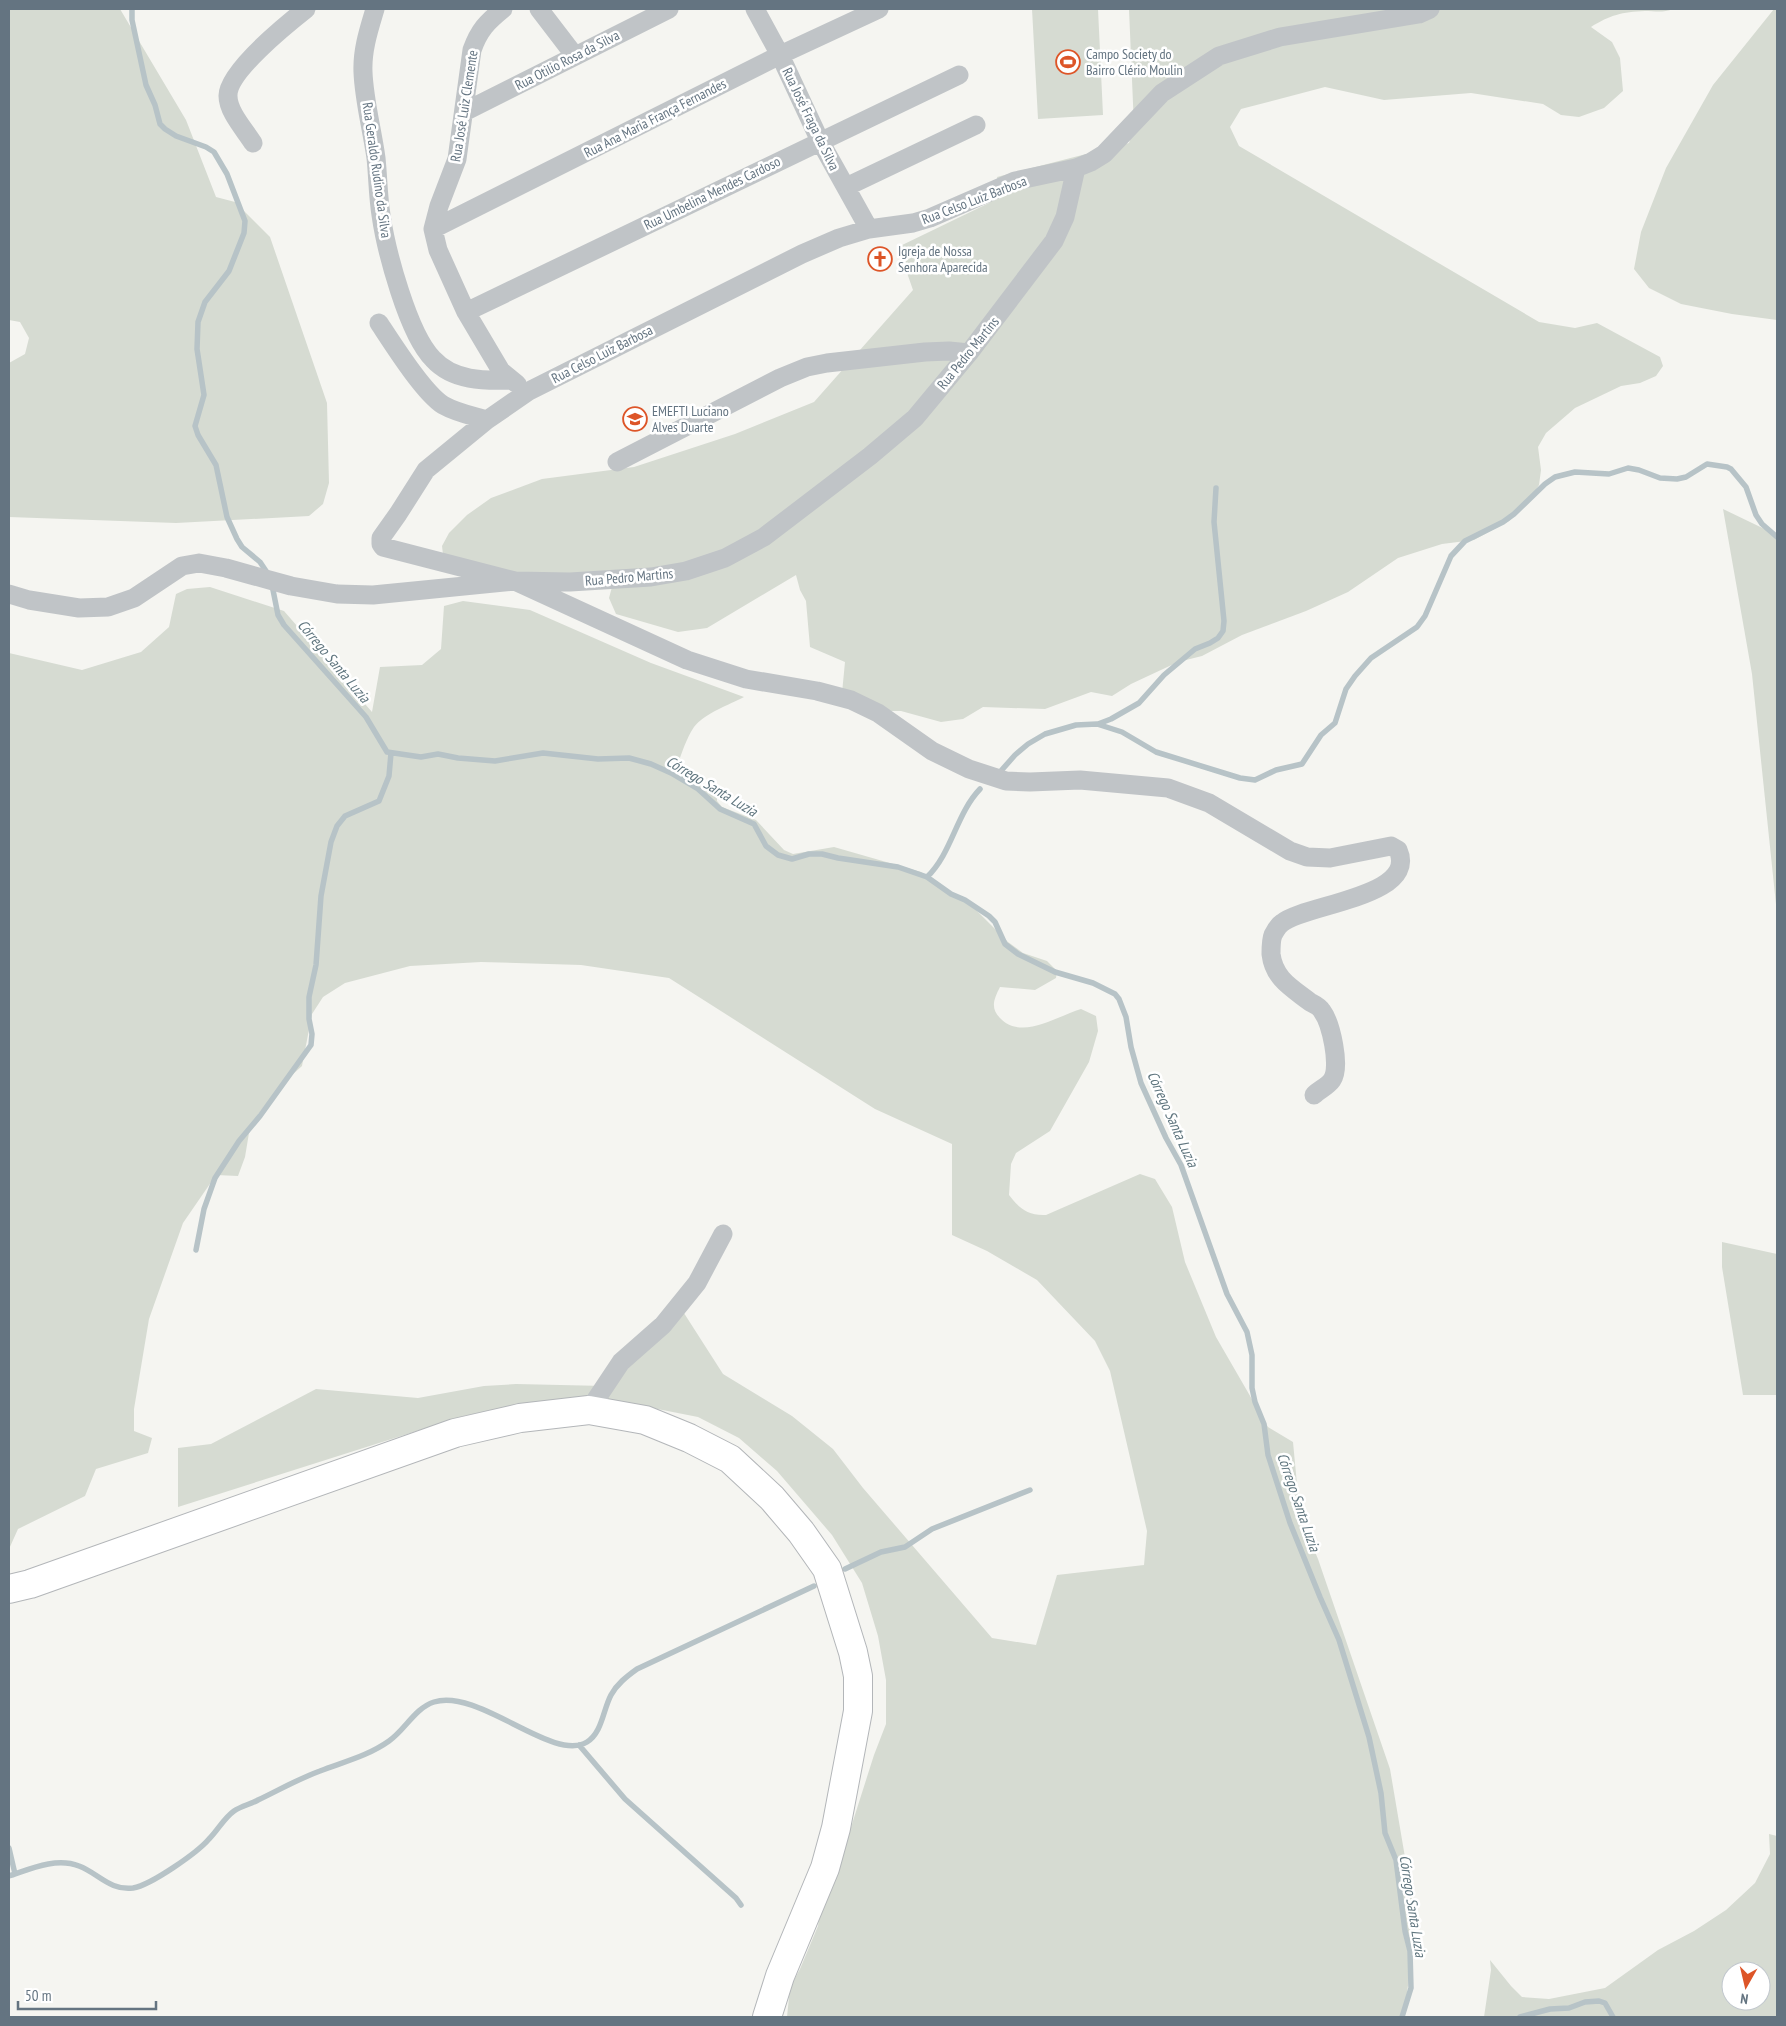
<svg xmlns="http://www.w3.org/2000/svg" width="1786" height="2026" font-family="'PT Sans Narrow',sans-serif">
<style>
.green{fill:#d6dbd2;fill-rule:evenodd}
.lines{fill:none;stroke-linecap:round;stroke-linejoin:round}
.stream{stroke:#b7c3c7;stroke-width:5.5}
.trunk-casing{stroke:#b3b6b9;stroke-width:30}
.minor{stroke:#c0c4c7;stroke-width:19}
.trunk{stroke:#fff;stroke-width:28}
.labels{text-anchor:middle;dominant-baseline:central;stroke-width:5;stroke-linejoin:round;paint-order:stroke}
.poi-label{font-size:14px;fill:#647481;stroke:#fff;text-anchor:start}
.street-label{font-size:14px;fill:#647481;stroke:#fff}
.water-label{font-size:15px;font-style:italic;fill:#60767f;stroke:#fff}
</style>
<rect width="100%" height="100%" fill="#f5f5f1"/>
<!-- green -->
<path class="green" d="M9,9H120L186,120L216,197L235,202L270,237L327,403L329,483L323,504L309,516L176,523L9,517V363L25,354L29,338L20,322L9,320Z
M1032,9H1098L1103,115L1038,119Z
M1129,9H1673C1663,13 1655,11 1645,11C1622,12 1610,15 1591,27L1612,42L1620,58L1623,91L1604,108L1579,117L1561,115L1543,104L1471,93L1384,100L1325,87L1241,109L1230,127L1239,146L1539,322L1575,328L1597,323L1660,357L1663,366L1656,376L1640,383L1621,386L1575,408L1546,433L1538,447L1541,470L1539,485L1527,504L1509,521L1474,540L1442,544L1398,558L1348,592L1306,611L1242,635L1202,656L1178,662L1131,684L1112,696L1091,692L1045,709L983,707L963,719L941,722L901,711H891L842,693L845,662L810,647L806,601L800,590L796,575L707,628L678,632L616,614L609,598L612,587L501,573L444,563L442,546L449,533L467,515L491,498L542,479L634,467L735,434L814,402L913,290L898,247L989,203L1000,190L997,177L1129,143L1134,127Z
M1774,9H1777V320L1732,314L1681,304L1649,288L1634,269L1641,232L1666,168L1713,85Z
M1723,509L1777,535V914L1752,674Z
M210,587L284,611L372,712L380,667L422,665L441,649L444,606L463,601L530,610L651,663L744,697C729,705 705,713 694,727C686,739 682,753 677,766L717,792V801L722,807L756,820L784,850L793,854L834,847L921,872L976,910L1008,942L1023,953L1047,961L1057,971L1056,978L1035,990L1000,987C994,999 990,1008 1000,1018C1022,1041 1057,1016 1081,1009L1096,1016L1098,1031L1089,1062L1050,1131L1016,1153L1011,1164L1009,1195C1019,1208 1028,1216 1046,1215L1140,1174L1155,1179L1172,1207L1185,1262L1216,1337L1268,1427L1293,1442L1300,1516L1318,1559L1390,1769L1416,1922L1404,2017H787L790,1987L800,1969L818,1926L822,1898L832,1887L874,1755L886,1724V1680L878,1636L862,1583L832,1535L777,1471L739,1438L698,1417L622,1402L562,1399L522,1404L464,1416L178,1507V1448L211,1444L316,1389L418,1398L484,1386L516,1384L605,1386L682,1310L723,1374L792,1416L833,1449L863,1488L992,1638L1036,1645L1057,1575L1144,1565L1147,1531L1110,1371L1095,1341L1037,1280L987,1251L952,1235V1144L875,1109L669,978L581,965L481,962L410,966L345,983L323,997L312,1014L302,1066L282,1084L259,1113L249,1133L245,1157L238,1176L216,1175L183,1223L149,1319L134,1409V1431L152,1438L148,1453L96,1469L85,1496L18,1529L9,1549V653L82,670L141,652L169,627L176,594L187,589Z
M1722,1242L1777,1254V1395H1743L1722,1267Z
M1769,1834L1777,1836V2017H1484L1491,1970L1490,1960L1511,1986L1522,1997L1549,1999L1605,1988L1658,1950L1694,1931L1726,1910L1755,1883L1770,1854ZM1731,1971H1761V2001H1731Z"/>
<g class="lines">
<!-- stream -->
<path class="stream" d="M132,9V20L146,85L155,105L160,124L165,129L176,136L206,147L214,152L227,174L245,221L244,233L229,271L205,302L198,322L197,349L204,395L195,426L198,435L216,465L227,517L237,539L242,547L260,562L268,574
M272,585L278,615L284,625L366,717L387,752L421,757L438,754L458,758L495,761L543,753L598,759L629,758L651,764L671,773L698,789L720,809L754,824L766,846L778,855L792,859L809,854H822L838,858L898,867L927,877L951,894L965,900L989,916L995,922L1005,944L1018,954L1055,972L1093,983L1115,994L1119,999L1126,1017L1131,1047L1141,1083L1166,1138L1181,1165L1227,1294L1247,1332L1252,1355V1388L1255,1402L1264,1424L1268,1455L1290,1523L1320,1597L1339,1640L1369,1737L1381,1793L1385,1833L1396,1860L1405,1931L1410,1951L1411,1988L1402,2017
M1098,724L1111,719L1139,703L1164,675L1195,649L1210,643L1218,638L1223,631L1224,621L1214,522L1216,488
M1000,772L1015,755L1028,744L1045,734L1076,725L1097,724L1122,732L1156,752L1240,778L1255,780L1276,770L1302,764L1321,735L1335,723L1346,689L1355,676L1371,658L1417,627L1425,616L1451,556L1465,541L1503,522L1514,514L1545,484L1555,477L1575,472L1609,474L1628,468L1639,470L1660,478L1677,479L1686,477L1707,464L1727,467L1731,469L1746,487L1756,515L1762,524L1777,537
M927,877C952,853 956,814 980,789
M196,1250L204,1209L215,1178L239,1141L260,1116L311,1045L312,1034L309,1019V997L316,965L321,896L331,842L337,826L345,816L379,801L389,776L391,753
M845,1569L881,1552L905,1547L932,1529L1030,1490
M579,1745L625,1799L736,1898L741,1905
M9,1848L15,1874
M9,1876C30,1869 56,1857 79,1866C98,1873 110,1891 133,1888C151,1885 197,1853 209,1839C218,1830 224,1818 234,1811C241,1806 251,1804 258,1800C279,1790 298,1779 320,1771C343,1762 368,1756 389,1741C405,1730 415,1708 434,1702C479,1688 553,1763 587,1742C602,1733 603,1710 611,1695C617,1684 626,1677 637,1669L814,1586
M1520,2017L1550,2009L1569,2008L1585,2002L1599,2001L1605,2003L1613,2017"/>
<!-- trunk casing -->
<g class="trunk-casing">
<path id="trunk" d="M9,1589L30,1584L455,1433L520,1418L589,1410L645,1420L689,1438L730,1459L772,1498L801,1532L827,1569L853,1652L858,1676V1711L836,1828L825,1868L780,1976L767,2017"/>
</g>
<!-- minor -->
<path class="minor" d="M375,9C369,29 362,50 363,72C364,100 372,129 376,158C378,177 378,196 381,215C386,250 408,334 433,359C453,381 484,381 511,380
M503,9C487,22 479,30 472,50L457,159L439,206L433,229L438,250L466,312L501,371L517,384
M539,9L575,56
M755,9L780,55L820,141L869,229
M464,112L669,9
M253,143C245,130 228,112 228,96C227,72 287,24 306,9
M846,187L976,125
M433,229L780,55L879,9
M466,312L959,75
M379,323C393,344 423,392 443,405C457,413 473,416 487,420
M617,462L780,378L807,367L827,363L925,352L949,351L969,353
M9,594L29,600L79,608L108,607L134,598L182,566L199,563L226,568L291,586L337,594L373,595L515,581L570,582L651,577L686,571L725,558L764,537L870,456L915,418L969,353L1054,241L1065,217L1076,168
M1314,1095C1319,1090 1328,1086 1332,1080C1341,1067 1331,1023 1322,1011C1320,1007 1314,1004 1310,1002C1292,988 1274,979 1271,954C1271,948 1271,940 1273,935C1275,931 1279,925 1282,923C1305,904 1419,897 1398,850L1391,846L1330,858L1307,857L1290,851L1209,803L1168,788L1080,780L1030,782L1006,781L969,769L932,751L878,713L851,700L817,691L746,679L687,660L515,581L383,547L381,544V538L398,514L426,470L487,420L529,391L802,254L839,238L869,229L913,223L930,218L1015,181L1076,168L1091,162L1104,154L1162,93L1219,56L1280,37L1419,14L1430,9
M589,1410L621,1362L663,1325L697,1283L723,1234"/>
<!-- trunk -->
<use href="#trunk" class="trunk"/>
</g>
<!-- icons -->
<defs>
<g id="stadium-ring" transform="scale(1.25)"><circle r="9.5" fill="#fff" stroke="#dd5528" stroke-width="1.5"/><path d="M0-5a6.5 5 0 1 0 0 10a6.5 5 0 1 0 0-10ZM-3.5-1.8h7v3.6h-7Z" fill="#dd5528"/></g>
<g id="church-ring" transform="scale(1.25)"><circle r="9.5" fill="#fff" stroke="#dd5528" stroke-width="1.5"/><path d="M-1.2-6h2.4v3.5h3.3v2.4h-3.3V6h-2.4V-.1h-3.3v-2.4h3.3Z" fill="#dd5528"/></g>
<g id="school-ring" transform="scale(1.25)"><circle r="9.5" fill="#fff" stroke="#dd5528" stroke-width="1.5"/><path d="M0-5L7-2L0 1L-7-2ZM-4 1L0 2.5L4 1V4Q0 6-4 4Z" fill="#dd5528"/></g>
</defs>
<g fill-rule="evenodd">
<use href="#stadium-ring" x="1068" y="62"/>
<use href="#church-ring" x="880" y="259"/>
<use href="#school-ring" x="635" y="419"/>
</g>
<g class="labels">
<!-- poi labels -->
<g class="poi-label">
<text x="1086" y="54">Campo Society do<tspan x="1086" dy="16">Bairro Clério Moulin</tspan></text>
<text x="898" y="251">Igreja de Nossa<tspan x="898" dy="16">Senhora Aparecida</tspan></text>
<text x="652" y="411">EMEFTI Luciano<tspan x="652" dy="16">Alves Duarte</tspan></text>
</g>
<!-- street labels -->
<g class="street-label">
<text transform="translate(567 60) rotate(-27)">Rua Otilio Rosa da Silva</text>
<text transform="translate(464 106) rotate(-81)">Rua José Luiz Clemente</text>
<text transform="translate(655 118) rotate(-27)">Rua Ana Maria França Fernandes</text>
<text transform="translate(811 119) rotate(64)">Rua José Fraga da Silva</text>
<text transform="translate(377 170) rotate(82)">Rua Geraldo Rudino da Silva</text>
<text transform="translate(712 193) rotate(-26)">Rua Umbelina Mendes Cardoso</text>
<text transform="translate(974 200) rotate(-21)">Rua Celso Luiz Barbosa</text>
<text transform="translate(968 353) rotate(-51)">Rua Pedro Martins</text>
<text transform="translate(602 354) rotate(-27)">Rua Celso Luiz Barbosa</text>
<text transform="translate(629 577) rotate(-5)">Rua Pedro Martins</text>
</g>
<!-- water labels -->
<g class="water-label">
<text transform="translate(334 661) rotate(50)">Córrego Santa Luzia</text>
<text transform="translate(712 786) rotate(31)">Córrego Santa Luzia</text>
<text transform="translate(1173 1119) rotate(66)">Córrego Santa Luzia</text>
<text transform="translate(1299 1502) rotate(71)">Córrego Santa Luzia</text>
<text transform="translate(1413 1906) rotate(81)">Córrego Santa Luzia</text>
</g>
</g>
<!-- border -->
<rect width="1786" height="2026" fill="none" stroke="#647481" stroke-width="20"/>
<!-- north arrow -->
<g transform="translate(1746 1986) rotate(188)"><circle r="24" fill="#ffffff" stroke="#c1c7cd"/>
<path d="M0-4L9 19L0 12L-9 19Z" fill="#dd5528"/>
<text y="-8" font-size="14" font-weight="bold" text-anchor="middle" fill="#647481">N</text>
</g>
<!-- scale -->
<path d="M18 2001v8h138v-8" fill="none" stroke="#647481" stroke-width="2.5"/>
<text x="25" y="2001" font-size="15" fill="#647481" stroke="#ffffff" stroke-width="4" paint-order="stroke">50 m</text>
</svg>
